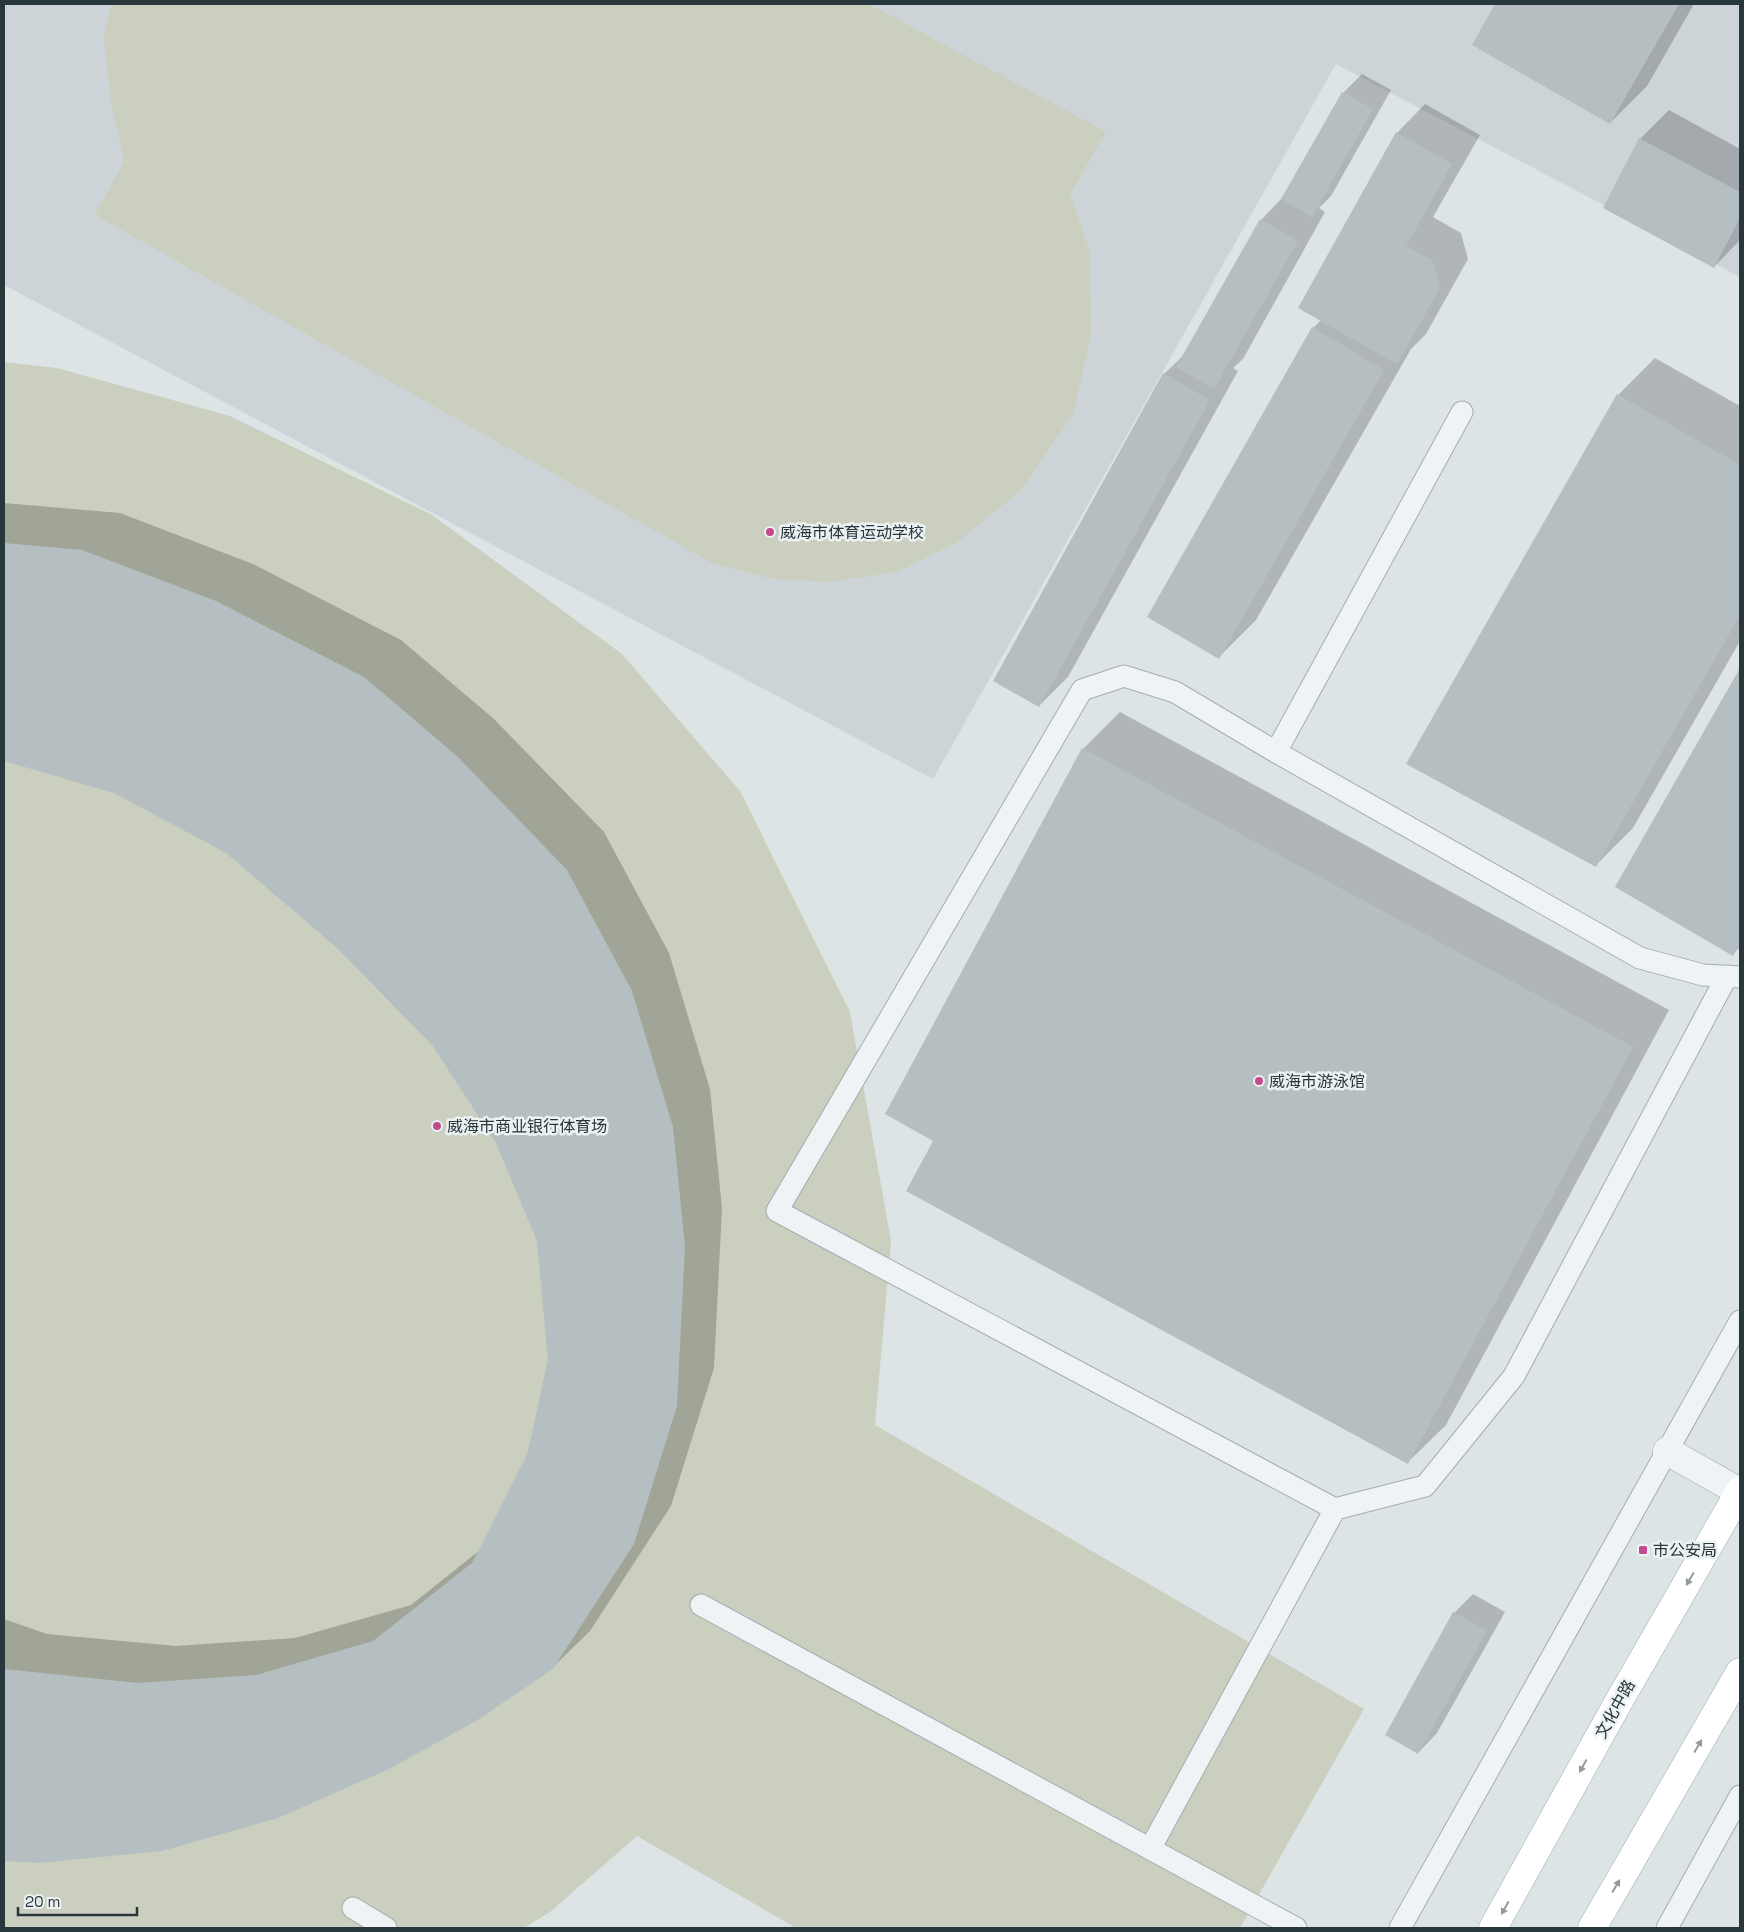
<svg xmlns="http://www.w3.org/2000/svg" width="1744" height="1932" font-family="'Space Grotesk','Noto Sans SC',sans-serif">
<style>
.built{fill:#ccd4d7}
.garden{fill:#cacfbf}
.shadow{fill:#0003}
.building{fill:#b5bfc2}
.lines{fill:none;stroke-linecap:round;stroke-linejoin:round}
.lane-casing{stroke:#a3adaf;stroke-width:23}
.street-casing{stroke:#a3adaf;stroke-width:29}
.primary-casing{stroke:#9eadb1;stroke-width:29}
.lane{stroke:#f0f3f5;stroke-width:21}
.street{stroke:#f0f3f5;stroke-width:28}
.primary{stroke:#fff;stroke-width:28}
.oneway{fill:#949b9d}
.poi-dot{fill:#c34a8d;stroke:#ecf2f4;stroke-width:2}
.labels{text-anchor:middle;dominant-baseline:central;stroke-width:5;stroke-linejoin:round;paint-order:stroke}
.poi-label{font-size:16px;fill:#28373b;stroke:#ecf2f4;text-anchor:start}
.street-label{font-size:16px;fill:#28373b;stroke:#ecf2f4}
</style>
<rect width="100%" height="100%" fill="#dde4e6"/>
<!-- built -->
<path class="built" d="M4,4H1740V277L1336,64L933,779L4,285Z"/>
<!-- garden -->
<path class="garden" d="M111,4H869L1106,132L1070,194L1090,252L1091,335L1073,414L1020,491L956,543L896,572L830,582L773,579L714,564L95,215L124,161L111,102L104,37Z
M4,362L57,368L230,416L432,515L622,654L740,791L850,1012L891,1241L875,1425L1364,1709L1240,1928H796L637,1836L550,1912L524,1928H4Z"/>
<!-- shadow -->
<path class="shadow" d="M1497,4H1694L1647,86L1610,123L1473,44Z
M1362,74L1391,90L1331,196L1319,208L1325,212L1243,359L1233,368L1238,371L1068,677L1039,706L1164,374L1185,354L1261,220L1284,196L1343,93Z
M1425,104L1480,135L1433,217L1461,233L1468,259L1426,334L1411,349L1256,620L1219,657L1313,328L1321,320L1397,133Z
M1669,110L1740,149V240L1714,267L1640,139Z
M1655,358L1740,406V641L1633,828L1596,865L1618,395Z
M4,503L120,513L253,564L401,640L494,719L604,832L669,953L710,1089L722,1208L714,1368L671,1506L590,1631L552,1668L39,1862L4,1860V1619L47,1634L176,1646L295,1638L411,1605L480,1550L529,1455L549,1360L538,1241L498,1142L433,1044L338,947L226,852L114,792L4,760Z
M1740,671V947L1733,954L1616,887Z
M1120,712L1669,1010L1446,1425L1408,1462L935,1140L1083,749Z
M1473,1594L1505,1612L1437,1733L1418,1753L1454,1613Z"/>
<!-- building -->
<path class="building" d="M1495,4H1679L1610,124L1472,45Z
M1342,92L1373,109L1312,217L1281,199Z
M1396,132L1452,164L1406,246L1433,261L1440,288L1397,364L1298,308Z
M1639,138L1740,192V218L1714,268L1603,208Z
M1260,219L1298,241L1214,389L1176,367Z
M1312,327L1384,370L1219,659L1147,617Z
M1163,373L1210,400L1039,707L993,681Z
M1617,394L1740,465V615L1596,867L1406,764Z
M4,543L82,550L216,601L364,677L457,756L567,870L632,991L673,1127L685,1246L677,1406L634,1544L553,1669L476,1721L389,1769L278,1818L162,1851L39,1863L4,1861V1669L138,1683L256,1675L373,1641L472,1563L527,1455L548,1360L537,1241L496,1143L432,1045L337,948L226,853L114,793L4,761Z
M1740,668V943L1733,956L1615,887Z
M1082,748L1633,1047L1408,1464L906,1191L933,1141L885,1114Z
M1453,1612L1487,1631L1418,1754L1385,1735Z"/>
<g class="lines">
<!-- lane casing -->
<g class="lane-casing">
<path id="lane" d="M1462,412L1276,752L1640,958L1703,975L1740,977
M1335,1509L1425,1486L1514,1376L1727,976
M701,1605L1296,1928
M1150,1849L1335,1509L777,1211L1082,690L1124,676L1175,692L1276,752
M353,1908L386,1928
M1400,1928L1740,1321
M1667,1928L1740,1796"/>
</g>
<!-- street casing -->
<g class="street-casing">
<path id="street" d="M1667,1451L1740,1492"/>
</g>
<!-- primary casing -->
<g class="primary-casing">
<path id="primary" d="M1493,1928L1619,1701L1740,1491
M1592,1928L1740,1672"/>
</g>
<!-- lane -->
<use href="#lane" class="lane"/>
<!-- street -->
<use href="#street" class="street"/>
<!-- primary -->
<use href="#primary" class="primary"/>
</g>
<!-- one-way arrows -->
<defs><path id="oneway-solid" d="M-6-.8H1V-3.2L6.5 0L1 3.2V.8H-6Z" transform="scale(1.25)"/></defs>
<g class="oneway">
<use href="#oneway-solid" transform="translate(1690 1579) rotate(120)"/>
<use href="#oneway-solid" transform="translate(1698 1746) rotate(-60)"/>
<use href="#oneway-solid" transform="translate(1583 1766) rotate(119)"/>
<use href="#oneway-solid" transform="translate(1616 1886) rotate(-60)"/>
<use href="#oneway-solid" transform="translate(1505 1908) rotate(119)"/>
</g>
<!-- markers -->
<g class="poi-dot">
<circle cx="770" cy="532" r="5"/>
<circle cx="1259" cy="1081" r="5"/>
<circle cx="437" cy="1126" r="5"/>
<rect x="1638" y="1545" width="10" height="10" rx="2.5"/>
</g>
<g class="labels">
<!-- poi labels -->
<g class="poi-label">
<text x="780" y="532">威海市体育运动学校</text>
<text x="1269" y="1081">威海市游泳馆</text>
<text x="447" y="1126">威海市商业银行体育场</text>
<text x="1653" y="1550">市公安局</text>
</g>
<!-- street labels -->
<g class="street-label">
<text transform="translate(1615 1709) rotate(-61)">文化中路</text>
</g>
</g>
<!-- border -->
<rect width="1744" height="1932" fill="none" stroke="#28373b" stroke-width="10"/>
<!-- scale -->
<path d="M18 1907v8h119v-8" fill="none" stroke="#28373b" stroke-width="2.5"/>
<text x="25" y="1907" font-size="15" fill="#28373b" stroke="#ecf2f4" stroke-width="4" paint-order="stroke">20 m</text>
</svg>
